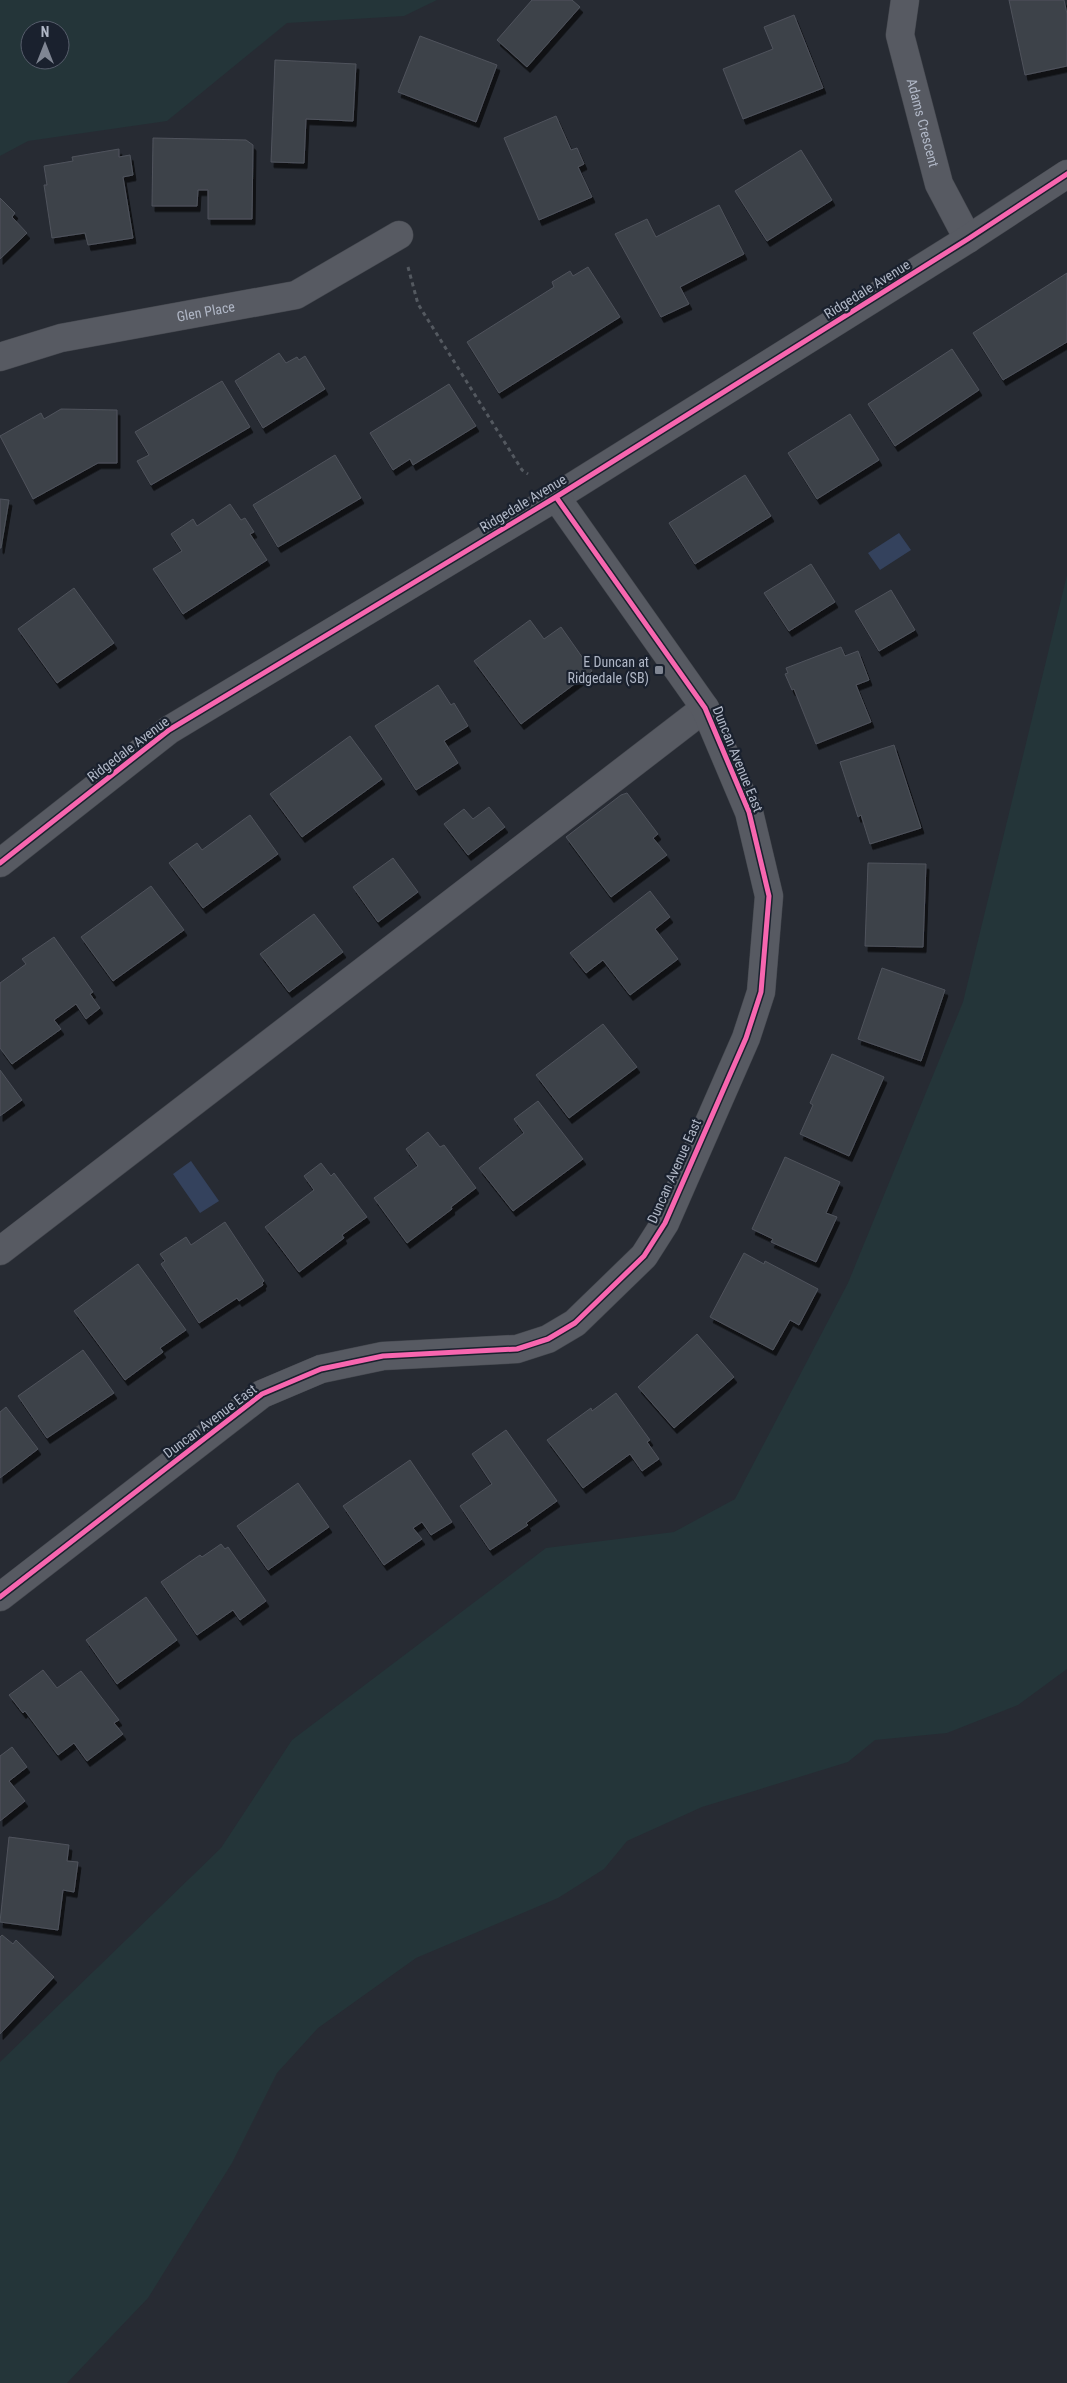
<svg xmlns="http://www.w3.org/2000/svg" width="1067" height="2383" font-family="'Roboto Condensed',sans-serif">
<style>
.green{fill:#243539;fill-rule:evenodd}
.water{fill:#34425d}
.building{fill:#3e424a;stroke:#4f535c;filter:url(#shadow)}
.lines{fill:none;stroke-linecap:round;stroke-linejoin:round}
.minor-casing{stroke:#43464d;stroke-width:29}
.path{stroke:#545960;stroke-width:3;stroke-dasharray:4 4;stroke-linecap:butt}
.minor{stroke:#575a62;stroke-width:28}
.cycleway-casing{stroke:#1a212e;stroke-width:8}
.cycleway{stroke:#f766af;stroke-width:5}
.poi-dot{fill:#808693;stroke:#1a212e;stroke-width:2}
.labels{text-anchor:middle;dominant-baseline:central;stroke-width:4.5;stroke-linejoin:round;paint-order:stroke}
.street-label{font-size:14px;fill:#b0b7c6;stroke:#1a212e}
.poi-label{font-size:14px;fill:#b0b7c6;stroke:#1a212e;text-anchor:end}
</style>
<defs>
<filter id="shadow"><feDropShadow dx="3" dy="5.5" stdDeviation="0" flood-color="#0009"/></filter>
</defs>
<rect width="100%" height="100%" fill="#272b33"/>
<!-- green -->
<path class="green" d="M0,0H437L404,16L287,23L167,121L28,141L0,156ZM30,30H60V60H30Z
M1067,575V1669L1018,1705L947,1733L875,1740L848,1762L702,1807L627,1841L604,1869L558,1898L416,1958L318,2028L277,2073L232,2163L148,2298L67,2383H0V2062L221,1848L292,1740L546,1548L674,1532L735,1499L848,1283L963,1002Z"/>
<!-- water -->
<path class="water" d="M899,533L911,550L880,570L868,553Z
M191,1161L219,1201L200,1213L173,1174Z"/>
<!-- building -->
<path class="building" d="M532,0H572L580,7L527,67L497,40Z
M1009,0H1064L1067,14V66L1025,75Z
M794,15L823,88L743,119L723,69L773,49L764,27Z
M420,36L497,65L476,122L398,92Z
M275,60L356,64L353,121L306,119L304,163L271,162Z
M556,116L571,150L577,148L584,164L578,167L592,197L539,220L504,138Z
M153,138L246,140L253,145L252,219H208V190H198L197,206H152Z
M119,149V157L130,155L133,175L123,177L133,238L88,245L85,233L52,238L44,185H47L44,166L73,161L72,157Z
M801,150L832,200L767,241L735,191Z
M0,198L15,213L12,217L27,233L0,259Z
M719,205L744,254L680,287L689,304L661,317L615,234L647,219L656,237Z
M588,267L620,317L499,393L467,342L554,287L552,282L570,271L573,276Z
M1067,273V342L1003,380L973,333Z
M952,349L979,390L895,446L868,404Z
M279,353L286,363L297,357L299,360L305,356L325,389L263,428L235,381Z
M222,381L250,427L151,485L137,461L149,455L135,432Z
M449,384L476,426L413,465L410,459L393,470L370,433Z
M61,409L117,410V463H98L33,499L0,436L41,413L44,419Z
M850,414L879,460L817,499L788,453Z
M335,455L361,498L278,547L253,505Z
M745,475L771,516L695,564L669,523Z
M0,499L9,500L1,548H0Z
M230,504L241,520L245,518L254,532L250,534L267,560L183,614L153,569L182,551L171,534L193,519L197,526Z
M811,564L835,602L789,631L764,593Z
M74,588L114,643L57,683L18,629Z
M891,590L915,630L879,651L855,611Z
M530,620L544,639L561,627L592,671L521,724L474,661Z
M841,647L845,656L858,651L869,680L856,685L871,722L816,744L794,689L792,690L785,674L788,673L786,668Z
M438,685L451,705L454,703L468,726L444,741L458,763L416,790L375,726Z
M350,736L382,779L302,837L270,794Z
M894,745L921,828L870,844L861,815L858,817L840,762Z
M627,793L658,834L653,838L667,855L611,897L566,837L621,795Z
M489,807L505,827L468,855L444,824L464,809L473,819Z
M250,815L278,854L203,908L169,863L197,843L202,850Z
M393,858L418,892L378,922L353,887Z
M868,863L926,864L923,947L865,946Z
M151,886L184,930L113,981L81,937Z
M650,891L670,917L655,929L678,959L630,995L603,960L586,973L570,953Z
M314,914L343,952L289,992L260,954Z
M54,937L93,992L90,994L100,1008L86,1019L76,1004L54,1020L61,1029L12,1064L0,1048V983L26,964L22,959Z
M882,968L945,990L921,1061L858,1039Z
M603,1024L637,1067L569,1118L536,1075Z
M832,1054L884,1077L849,1156L800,1134L813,1105L810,1103Z
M0,1070L22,1100L0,1116Z
M538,1101L583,1159L513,1211L479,1168L524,1133L514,1119Z
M428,1132L440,1147L444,1145L476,1188L451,1207L452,1209L407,1243L374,1198L418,1166L406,1149Z
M785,1157L840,1182L826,1213L837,1217L816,1262L771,1242L773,1239L752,1229Z
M321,1163L331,1176L334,1173L367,1217L342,1235L344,1238L299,1272L265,1227L314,1190L304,1176Z
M225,1222L264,1281L262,1283L263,1285L239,1301L237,1298L199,1323L161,1264L165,1261L160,1254L186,1237L191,1245Z
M744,1253L764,1264L765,1261L818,1289L799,1325L790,1320L773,1350L710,1317Z
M138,1264L186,1330L160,1348L163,1352L125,1380L74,1311Z
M697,1334L734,1377L674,1428L638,1387Z
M83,1350L114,1393L47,1438L18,1396Z
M616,1393L650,1440L647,1442L659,1459L642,1471L630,1454L583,1488L547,1440L591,1408L592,1411Z
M6,1407L38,1449L0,1478V1412Z
M506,1430L557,1501L526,1523L528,1525L490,1550L460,1506L492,1484L472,1454Z
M410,1460L452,1522L431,1535L422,1522L413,1528L422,1539L384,1565L343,1506Z
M298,1483L329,1527L268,1570L237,1526Z
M221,1544L225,1549L228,1547L266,1601L240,1620L233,1610L197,1635L161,1582L200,1555L202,1557Z
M146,1597L177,1640L117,1684L86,1640Z
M43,1670L57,1688L81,1671L119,1720L114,1723L123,1734L87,1761L74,1743L58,1755L25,1711L23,1713L9,1695Z
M12,1747L27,1767L9,1781L25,1801L0,1821V1756Z
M9,1837L69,1845L67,1861L78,1862L74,1892L63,1890L58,1930L0,1922Z
M2,1935L13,1944L16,1940L54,1977L0,2034V1937Z"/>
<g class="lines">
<!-- minor casing -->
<g class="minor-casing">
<g id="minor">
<path id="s1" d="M905,0L900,35L939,184L968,239"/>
<path id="s2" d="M0,357L61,338L296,295L399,235"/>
<path d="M0,863L169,730L556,497L968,239L1067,174"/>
<path d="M0,1251L705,708"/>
<path d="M0,1597L262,1394L321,1369L383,1356L517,1349L548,1339L575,1323L644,1256L665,1223L746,1038L761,992L769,896L749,812L705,708L556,497"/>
</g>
</g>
<!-- path -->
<path class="path" d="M408,267L418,304L522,470L528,474"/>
<!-- minor -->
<use href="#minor" class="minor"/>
<!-- cycleway casing -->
<g class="cycleway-casing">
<path id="cycleway" d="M0,863L169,730L556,497L968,239L1067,174
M0,1597L262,1394L321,1369L383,1356L517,1349L548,1339L575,1323L644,1256L665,1223L746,1038L761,992L769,896L749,812L705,708L556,497"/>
</g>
<!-- cycleway -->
<use href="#cycleway" class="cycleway"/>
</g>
<!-- markers -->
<rect class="poi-dot" x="654" y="665" width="10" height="10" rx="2.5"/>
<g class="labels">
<!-- street labels -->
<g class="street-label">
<text stroke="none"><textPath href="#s1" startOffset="126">Adams Crescent</textPath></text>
<text transform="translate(867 289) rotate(-32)">Ridgedale Avenue</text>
<text stroke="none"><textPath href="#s2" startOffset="211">Glen Place</textPath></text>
<text transform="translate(523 503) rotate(-31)">Ridgedale Avenue</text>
<text transform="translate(128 749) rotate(-37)">Ridgedale Avenue</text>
<text transform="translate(738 759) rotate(68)">Duncan Avenue East</text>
<text transform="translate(674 1171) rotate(-66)">Duncan Avenue East</text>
<text transform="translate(210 1421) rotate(-37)">Duncan Avenue East</text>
</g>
<!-- poi labels -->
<g class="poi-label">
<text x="649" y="662">E Duncan at<tspan x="649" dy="16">Ridgedale (SB)</tspan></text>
</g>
</g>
<!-- north arrow -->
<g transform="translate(45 45)"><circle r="24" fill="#1a212e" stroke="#565d6b"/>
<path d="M0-4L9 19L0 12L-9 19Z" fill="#808693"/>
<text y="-8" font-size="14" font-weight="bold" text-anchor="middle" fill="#b0b7c6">N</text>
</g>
</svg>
